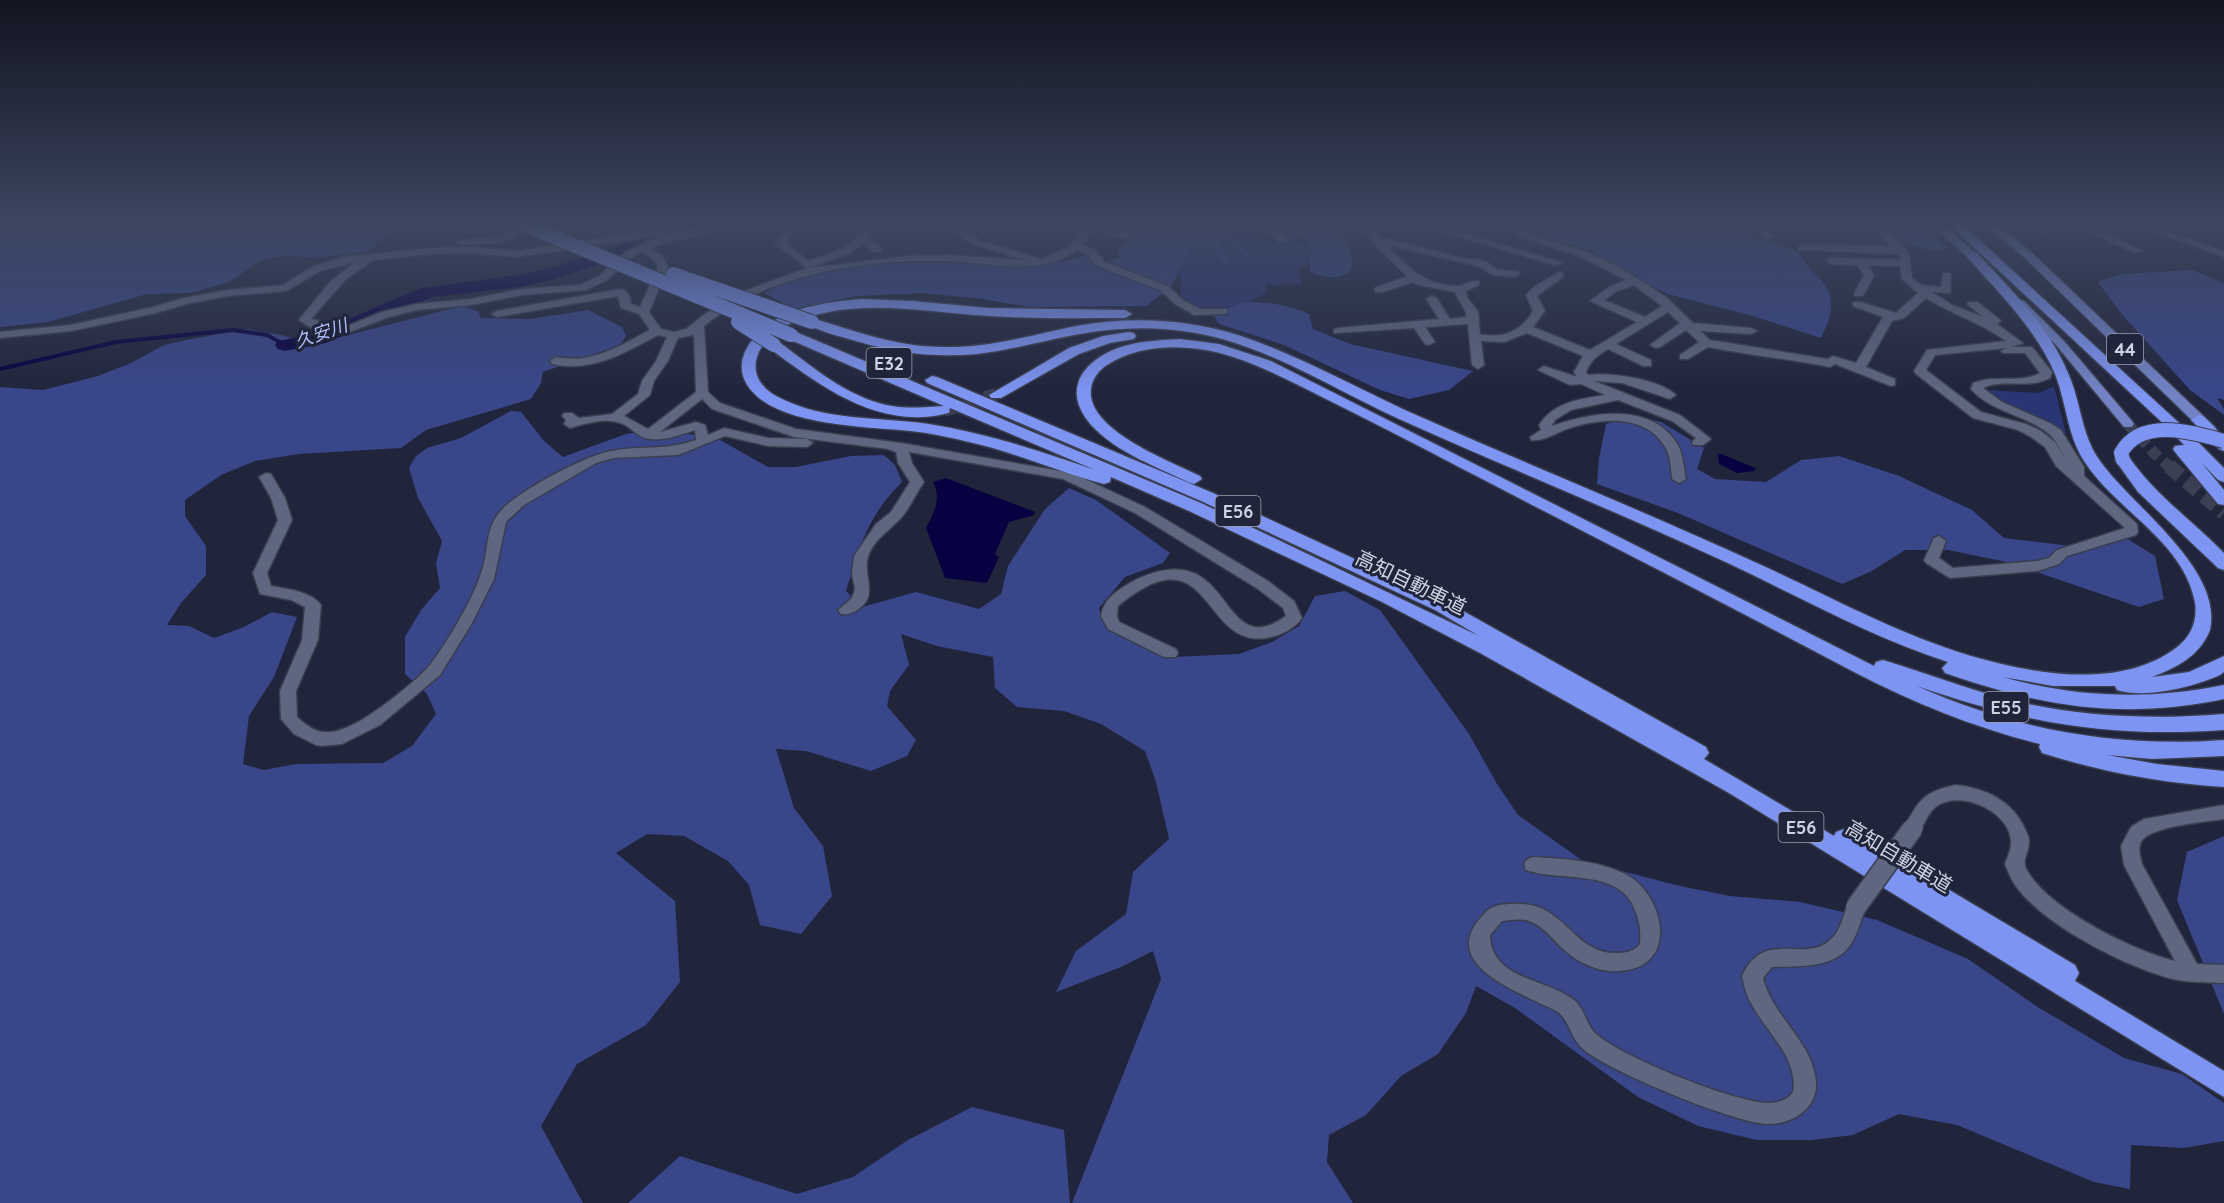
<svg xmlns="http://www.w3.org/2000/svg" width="2224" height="1203" font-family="Quicksand,'Noto Sans JP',sans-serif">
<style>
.green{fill:#2a3574}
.forest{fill:#39468a}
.water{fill:#070141}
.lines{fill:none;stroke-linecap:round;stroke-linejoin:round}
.stream{stroke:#070141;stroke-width:4}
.river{fill:#070141;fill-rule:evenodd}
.primary-tunnel-far1{stroke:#3a3f54;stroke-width:11;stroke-dasharray:11 6;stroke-linecap:butt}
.primary-tunnel{stroke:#3a3f54;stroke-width:15;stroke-dasharray:15 8;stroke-linecap:butt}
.highway-tunnel{stroke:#3a3f54;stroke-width:14;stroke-dasharray:14 7;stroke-linecap:butt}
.street-casing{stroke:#393e4f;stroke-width:3}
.primary-casing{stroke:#393e4f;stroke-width:3}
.highway-casing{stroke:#393e4f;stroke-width:3}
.street{fill:#5f667f;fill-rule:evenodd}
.primary{fill:#7282c5;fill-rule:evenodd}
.highway{fill:#7e94f3;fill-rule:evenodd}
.street-bridge-casing{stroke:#393e4f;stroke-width:23;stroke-linecap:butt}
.highway-bridge-casing{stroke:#393e4f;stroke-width:16;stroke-linecap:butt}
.street-bridge{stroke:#5f667f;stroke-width:20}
.highway-bridge{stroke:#7e94f3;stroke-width:14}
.labels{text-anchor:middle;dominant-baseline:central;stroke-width:6;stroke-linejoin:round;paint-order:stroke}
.far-water-label{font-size:18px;font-style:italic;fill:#afbffb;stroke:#20253b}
.shield{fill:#20253b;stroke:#9aa0b0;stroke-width:1.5}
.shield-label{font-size:18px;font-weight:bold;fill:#cfd4e2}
.street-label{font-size:20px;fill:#cfd4e2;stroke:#20253b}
</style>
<rect width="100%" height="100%" fill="#20253b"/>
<!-- green -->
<path class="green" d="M1212,225H1260L1257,231L1264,242L1314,243L1315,263L1298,268L1302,284L1266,285V293C1247,304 1219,311 1197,311L1193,303L1180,301L1181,279L1177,272L1182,269V257L1194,245L1216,238Z
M2054,386L2066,434L2009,407L1986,390L2039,393Z"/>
<!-- forest -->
<path class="forest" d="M0,225H403L385,236L369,251L313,258L285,255L260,261L229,282L191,293L147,294L48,322L0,327Z
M575,225H670L602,238Z
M1147,225H1220L1250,256H1245L1221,235L1217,239L1230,262L1225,264L1206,241L1189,252L1171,287L1146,306L1028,307L983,299L924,293L857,296L794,309L764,293C831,258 907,262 980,264C1016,265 1054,267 1089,254L1096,264L1119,258L1118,250Z
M1270,225H1331C1338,233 1348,242 1351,252C1360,281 1329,281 1310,272L1311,245L1304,236L1293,242Z
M1523,225H1728L1736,230L1799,252C1801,260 1805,262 1809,268C1814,274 1822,279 1825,285C1837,303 1829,321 1821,338L1753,316L1668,294L1636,279L1590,250L1543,236Z
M1889,225H1921L1948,248C1925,254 1910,244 1891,233Z
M2192,270L2224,283V400L2217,398L2224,409V415L2190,390L2120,312L2098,282L2121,274Z
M1243,302C1267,302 1286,304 1309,314L1313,329L1350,344L1473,371L1449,390L1409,399L1380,390L1284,345L1219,324L1213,314Z
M462,306L478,311L481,318L530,319L588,310L622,327L626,336L620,345L543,372L541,383L531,399L426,430L401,448L299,454L255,461L221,475L185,500V516L206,546V575L181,603L167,625L189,626L214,638L244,627L272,612L297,617L274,677L249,716L243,764L264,770L296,764L383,763L412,746L436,714L427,694L405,674V637L421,610L440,588L436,563L442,541L418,498L409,468L416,456L427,448L461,438L511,411L521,412L545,442L563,457L626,434L660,428L687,434L713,436L768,467H796L851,456L884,455L895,465L902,482C866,518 861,545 846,591L862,607L916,592L979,609L1001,594L1008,566L1045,509L1069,488L1096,500L1170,553L1163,563L1125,577L1099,608L1106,629L1157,654L1173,657L1239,654L1272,642L1299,626L1315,596L1345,591L1380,610L1469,734L1497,784L1518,815L1583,861L1680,886L1730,896L1800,902L1877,920L1968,959L2036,1006L2124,1058L2182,1074L2224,1103V1141L2184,1148L2131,1145L2130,1189L2094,1182L1957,1125L1899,1114L1853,1135L1812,1140H1757L1698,1126L1638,1097L1515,1008L1476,986L1466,1013L1438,1054L1401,1076L1366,1115L1329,1135L1327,1162L1353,1203H1072L1161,979L1153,951L1121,967L1056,992L1076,951L1126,914L1133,872L1169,839L1156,782L1145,751L1101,724L1064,711L1017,707L995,688L993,657L937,646L901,634L909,665L890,691L887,706L916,740L907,756L871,771L806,751L776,749L794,808L823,846L832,896L801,934L760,925L749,885L728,861L684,836L647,834L616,853L675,901L680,982L646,1025L577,1064L541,1126L583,1203H0V387L43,390L98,376L131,363L164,345L186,340L247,329L281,335L313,344Z
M1631,415L1661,422L1704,448L1697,469L1715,479L1766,482L1801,460L1839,456L1899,476L1972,510L2004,538L2071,546L2121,535L2155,556L2164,599L2139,607L2007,562L1948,550H1905L1872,571L1842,584L1678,513L1597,484L1599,458L1606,424Z
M2224,836V1014L2177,900L2187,852Z
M972,1107L1064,1130L1070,1203H628L680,1156L797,1194L853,1177L908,1140Z"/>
<!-- water -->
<path class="water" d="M1718,454H1721L1756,468L1754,471L1737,473L1719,464Z
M946,478L1035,512L1034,515L1009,522L995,554L999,557L987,583L945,578L926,528C934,512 942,499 933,482Z"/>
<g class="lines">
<!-- stream -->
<path class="stream" d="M0,369L116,342L233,330L267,335L285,345"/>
<!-- river -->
<path class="river" d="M683,225H715L712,229L657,242L632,254L551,280L519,287L432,297L326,343L285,351L278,349L275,345L278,341L314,334L421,288L519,275L546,269L618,246L645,234Z"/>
<!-- primary-tunnel-far1 -->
<path class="primary-tunnel-far1" d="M2128,424L2154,453L2170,467"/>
<!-- primary-tunnel -->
<path class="primary-tunnel" d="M2169,466L2224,513"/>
<!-- highway-tunnel -->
<path class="highway-tunnel" d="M944,410L996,395"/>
<!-- street casing -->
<g class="street-casing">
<path id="street" d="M435,225H515L519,234C504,246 479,244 461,245L457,244V240L495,237L508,233L507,230L502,229L458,232Z
M668,225H680L665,235L706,225H722C703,239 672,238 651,248L662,256L668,267L649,312L661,329L674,332L686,329L705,314L742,292L807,268L775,244L785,229L782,225L794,227L795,229L786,243L808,261C830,254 851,249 863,228L861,225H871L873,228L868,237L881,248V252H873L863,243L848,254L809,268L908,256L947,255L1025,260L974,245L943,225H955L982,241L1041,259L1063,250L1075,241L1080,234L1070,225H1081L1090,233L1083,245L1094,249L1105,262L1168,286L1183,300L1200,309H1227V313L1223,314L1194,315L1175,304L1160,290L1097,266L1086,253L1077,250C1039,277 992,263 948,261C870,258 765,274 704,326L708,392L720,403L796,429L901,443L1072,473L1145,507L1268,581L1294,601L1302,618C1296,627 1282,635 1271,637C1200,654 1214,526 1118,606L1117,616L1119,622L1176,649L1178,653L1176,657H1164L1108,629L1101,616C1104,599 1115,592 1130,583C1151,571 1182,562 1204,579C1233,601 1240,649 1286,616L1283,608L1258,589L1135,513L1063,479L909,452L912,463L924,482C916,493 910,508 901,518C890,530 873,540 868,557C863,572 875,590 865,603C859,610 849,616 841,614L838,610L852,598L855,589L852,574L854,556L876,524L891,512L910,482L898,463L896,452L888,449L794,437L712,409L702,399L660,432L696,422L705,425L708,435L724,428L768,438L807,439L813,443L807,447L768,446L725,436L678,455L614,458L596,463L524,505L506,522L494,579L472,623L440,675L380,725L342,744L322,746L316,745L294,734L281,719L280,691L302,640L305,607L291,600L260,594L253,573L278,520L271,498L259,477L266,473L271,474L285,498L292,520L267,573L271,586C287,589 311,591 321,605L318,640L296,691L297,717C319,738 333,735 358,722C374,714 418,680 429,666C445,646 470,604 479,579C493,545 479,525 514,499C536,483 585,456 611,451C642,445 664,451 696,440L695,430C680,435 665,441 649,439C640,438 633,430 625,425C607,416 588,423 570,428L564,424L566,420L562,416L564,413H572L579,418L612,414L638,394L642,381L656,361L667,337L658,335C624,353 592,373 552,364L550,361L556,357C593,364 619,346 650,330L639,314L621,308L618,296L497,317L491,314L497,311L621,289C629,291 630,297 631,304L640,307L658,267L654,260L643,252L635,255L607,280L586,290L522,295L471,305L417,310L389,317L344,334L333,330L310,327L299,320L329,283L355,262L320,271L286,291L228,296L186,304L156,313L71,331L0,338V332L71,325L153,307L184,298L228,290L283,285L312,267L344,257L431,248L470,247L517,251L661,229ZM663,235L627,251L599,276L580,285L522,289L471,299L417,304L382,312L345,327L311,319L345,280L373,260L431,254L470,253L517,257ZM694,335L696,392L648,429L624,416L650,395L654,381L668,361L678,338Z
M1093,225H1104C1113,233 1125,228 1134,235C1122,243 1102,235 1093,225Z
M1262,225H1273L1289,241L1280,243Z
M1360,225H1370L1380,237L1463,258L1485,261L1496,269L1519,272L1520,274L1515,277L1493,275L1478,266L1386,245C1409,267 1422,285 1457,286C1465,286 1470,279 1479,281V285L1466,291L1468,299L1478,311L1480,334C1503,339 1522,331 1533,311L1526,295L1534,287L1559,272L1563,273V277L1537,296L1545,311L1533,327L1590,350L1637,322L1590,301L1609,287L1626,280L1579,256L1523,238L1505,225H1516L1539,237L1587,252L1621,268L1666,297L1693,323L1751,328L1757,331L1751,334L1700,331L1710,340L1827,359L1833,356L1856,363L1883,317L1853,306V302H1861L1896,313L1918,293L1902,279L1900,266L1867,265L1874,275L1863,296H1855L1854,294L1864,275L1857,265L1831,264L1826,261L1831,258L1900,260L1899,254L1807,250L1799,251L1798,247L1803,244L1891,246L1872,225H1883L1909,253L1912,278L1921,285L1941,287L1943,273H1951L1950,293L1932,292L1952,305L1983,317L1967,304L1969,302H1977L1999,319L2001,321L1997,324L2023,343L2011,347H2032L2052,372L2050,378C2027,390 2004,378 1983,388L2002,402L2050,423L2061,430L2084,467V476L2137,524L2138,532L2136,535L2067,556L2059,564L2038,571L1950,578L1926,563L1924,560L1934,538L1939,536L1946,541L1939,558L1953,568L2037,561L2049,558L2057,550L2125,528L2056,466L2045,447L2031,437L2018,430L1973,418L1916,374L1914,371L1927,350L2006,341C1981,323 1952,314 1926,298L1904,318L1892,321L1866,367L1895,379V385L1891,386L1835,364L1830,367C1789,359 1749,355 1708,347L1688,359H1680V355L1699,342L1686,330L1660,347L1656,348L1650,345L1680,323L1668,312L1616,344L1651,360V366H1643L1608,349C1597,356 1591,360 1586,372L1588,375C1610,372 1659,379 1676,395L1670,399L1622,383L1594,381L1680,415L1711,439L1703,445H1693L1692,442L1696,438L1672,421L1618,400L1571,410L1555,420L1552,426C1592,412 1654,401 1679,447C1683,456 1684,469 1686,479L1679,483L1672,479C1671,469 1671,456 1665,447C1645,413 1599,418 1567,429C1556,433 1542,442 1531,440L1530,437L1541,430L1539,425C1554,402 1579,399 1605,395L1581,384L1570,385L1538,370L1544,366L1577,377L1574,372L1583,356L1527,333L1504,342L1481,341L1484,365L1478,369L1472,365L1468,324L1425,327L1435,342L1429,345L1425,344L1414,328L1334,333V329L1338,328L1439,319L1426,299L1432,296L1436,297L1450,319L1467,317C1466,308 1458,302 1455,292L1419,285L1413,282L1383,292H1375V288L1407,276L1379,249ZM1634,285L1662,306L1645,317L1604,300L1617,291ZM2007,348L2001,351L2003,353H2025L2040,373C2020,384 1995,374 1973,383L1971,389C1992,413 2025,414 2049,434C2056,440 2062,453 2067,461L2055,442L2041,431L2026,424L1981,412L1926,370L1935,355Z
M1421,225H1437L1563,263L1554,265Z
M1752,225H1763L1774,237L1765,239Z
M1772,225H1782L1783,226L1778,229Z
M2047,225H2063L2040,233L2035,230Z
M2073,225H2116L2111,228H2093L2143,251L2134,253Z
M2136,225H2151L2224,251V257Z
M2218,225H2224V228L2219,227Z
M1956,785C1985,788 2013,801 2025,829C2027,834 2030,838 2029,842C2029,854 2020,861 2028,872C2051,910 2132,950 2175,961L2124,865L2121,846L2131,827L2144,819L2224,805V819C2206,822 2144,826 2140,845C2138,851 2141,859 2142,864L2197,964L2224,965V983C2207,982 2190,983 2173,979C2126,967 2043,925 2015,885C2011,879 2008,871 2005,864C2007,857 2012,849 2011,841C2010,812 1961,789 1937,806C1929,811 1924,824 1919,833L1913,835L1907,833L1904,828C1918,801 1924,791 1956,785Z
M1533,857C1564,859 1599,860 1627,875C1662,894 1679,960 1628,970C1601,975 1576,963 1558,944C1550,936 1541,925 1529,921C1521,918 1511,920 1502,921L1490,935C1491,980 1546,978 1574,1000C1585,1009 1586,1025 1596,1034C1622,1057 1735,1103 1769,1103C1780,1102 1787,1100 1793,1092C1799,1058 1765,1031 1751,1003C1746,995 1744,985 1742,976C1765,925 1807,968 1834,936C1842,927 1844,912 1849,901L1856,899L1863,901L1866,907C1861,920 1857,936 1849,947C1832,969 1797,966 1772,967L1763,978C1772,1016 1813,1042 1816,1082C1818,1109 1791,1125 1767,1124C1734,1123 1608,1071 1583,1049C1571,1039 1570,1022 1558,1012C1525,994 1433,966 1484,914C1491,906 1497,905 1508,904C1520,903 1532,904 1543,909C1571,923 1582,953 1615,953C1626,953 1633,952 1640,944C1641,934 1640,925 1637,916C1624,866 1563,883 1526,870L1524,865L1526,860Z"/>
</g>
<!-- primary casing -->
<g class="primary-casing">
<path id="primary" d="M1933,225H1944L1988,265V269H1980Z
M1986,225H1997L2031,252L2215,427L2216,430L2215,433H2205L2023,256Z
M2020,300L2024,301L2064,341L2132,421L2134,424L2132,427H2124L2056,345L2014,303Z"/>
</g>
<!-- highway casing -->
<g class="highway-casing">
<path id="highway" d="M1950,225H1963L2177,421L2224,468V482L2218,480L2201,462L2224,490V505L2218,504L2175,452L2173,449L2175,446L2184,445L2167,427Z
M1973,252L1977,253C2011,290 2049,326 2068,373C2080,399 2081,430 2096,455C2124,501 2224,566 2210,630C2200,656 2176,668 2152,677L2189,672L2224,656V672L2220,675C2193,687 2146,699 2117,690L2115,686H2053L2003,677C2077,698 2149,700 2224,685V699C2122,720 2043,707 1945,673L1942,668L1948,662C1865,635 1788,590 1708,554C1606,507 1501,465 1399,419C1333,389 1268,346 1196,333C1158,326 1118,327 1080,334C1045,340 1012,350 977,354C936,358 896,353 856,341C840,336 818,332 805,322L812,318C855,331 897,347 943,347C989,348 1032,335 1076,326C1130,316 1186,319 1238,335C1302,356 1361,391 1423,418C1534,467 1648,513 1759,564C1829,596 1897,634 1971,656C2033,674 2120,690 2176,648C2192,636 2199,618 2194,598C2180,540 2118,511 2086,464C2067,437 2067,404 2055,374C2036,329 2000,294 1969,259L1967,256Z
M862,299L912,301L988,308L1125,310L1132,314L1125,318C1080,318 1034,319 989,316C923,312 860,297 796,321C778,328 760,341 756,361C753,379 766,392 782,399C827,421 880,417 929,424C985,433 1041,451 1095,470L950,408L949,413C879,431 822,387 769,348L767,345L769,342H779C813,367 849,399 892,406C909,409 927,407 944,406L786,338L784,335L786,332H796L1201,503L1479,636L1435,610L1201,501L927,383L925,380L932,376L937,377L1213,493L1447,602L1706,747L1709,753L1704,759L1834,836L1836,832L1844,829L1852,832L2075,965L2079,973L2075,981L2224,1071V1097L1729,793L1480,653L1382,602L1189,511L1111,477L1110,482L1104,484C1058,472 1015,452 969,442C949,437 930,433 910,431C866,426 768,427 745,381C738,367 743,351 753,339C777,308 825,302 862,299Z
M1129,332L1134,333L1136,336L1134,339L1110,343L1079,354L1001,398H991L989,395L1069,348L1103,336Z
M1180,339L1219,344L1271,361L1874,666L1876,662L1883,660C1926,673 1967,689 2010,700C2081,717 2151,720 2224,714V730C2110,738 2024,723 1917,686C2015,730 2117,748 2224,740V756L2152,759L2107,755L2157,764L2224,771V787C2161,783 2102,772 2042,753L2039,747L2040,744C1976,728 1916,704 1856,673C1724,603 1590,535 1457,466C1414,443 1370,421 1326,399C1292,382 1257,363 1220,353C1183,344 1140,344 1107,365C1099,370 1092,379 1091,389C1086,430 1170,461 1200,476L1202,479L1194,484L1188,482C1157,467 1121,454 1096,430C1060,395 1078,362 1121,347C1140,341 1160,340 1180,339Z
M2199,415L2204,417L2224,437V451L2219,449L2194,423L2191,420Z
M2123,455L2129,457C2155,495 2192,520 2224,553V570L2218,568L2138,492L2115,460Z"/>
</g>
<!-- street -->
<use href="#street" class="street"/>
<!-- primary -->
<use href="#primary" class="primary"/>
<!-- highway -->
<use href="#highway" class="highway"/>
<!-- street-bridge casing -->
<g class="street-bridge-casing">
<path id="street-bridge" d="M1856,907L1913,828"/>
</g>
<!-- highway-bridge casing -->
<g class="highway-bridge-casing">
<path id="highway-bridge" d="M525,225L791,335
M673,274L812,322
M738,322L774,345
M2123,460L2121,453C2141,417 2191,432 2224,441"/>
</g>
<!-- street-bridge -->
<use href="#street-bridge" class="street-bridge"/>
<!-- highway-bridge -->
<use href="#highway-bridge" class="highway-bridge"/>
</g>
<!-- sky -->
<linearGradient id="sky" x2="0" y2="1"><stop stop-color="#121420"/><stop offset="0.57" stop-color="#3c4660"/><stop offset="1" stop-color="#3c4660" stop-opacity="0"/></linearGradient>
<rect width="2224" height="393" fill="url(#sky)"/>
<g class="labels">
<!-- far-water labels -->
<g class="far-water-label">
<text transform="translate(321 333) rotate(-19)">久安川</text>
</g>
<!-- shield labels -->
<g class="shield">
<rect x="2107" y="334" width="36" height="30" rx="4.5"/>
<rect x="866.5" y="348" width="45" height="30" rx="4.5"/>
<rect x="1215.5" y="496" width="45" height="30" rx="4.5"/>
<rect x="1983.5" y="692" width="45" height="30" rx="4.5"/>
<rect x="1778.5" y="812" width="45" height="30" rx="4.5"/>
</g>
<g class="shield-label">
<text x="2125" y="349">44</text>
<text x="889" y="363">E32</text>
<text x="1238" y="511">E56</text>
<text x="2006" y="707">E55</text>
<text x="1801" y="827">E56</text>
</g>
<!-- street labels -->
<g class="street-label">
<text transform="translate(1411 582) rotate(26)">高知自動車道</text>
<text transform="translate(1899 856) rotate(31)">高知自動車道</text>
</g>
</g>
</svg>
